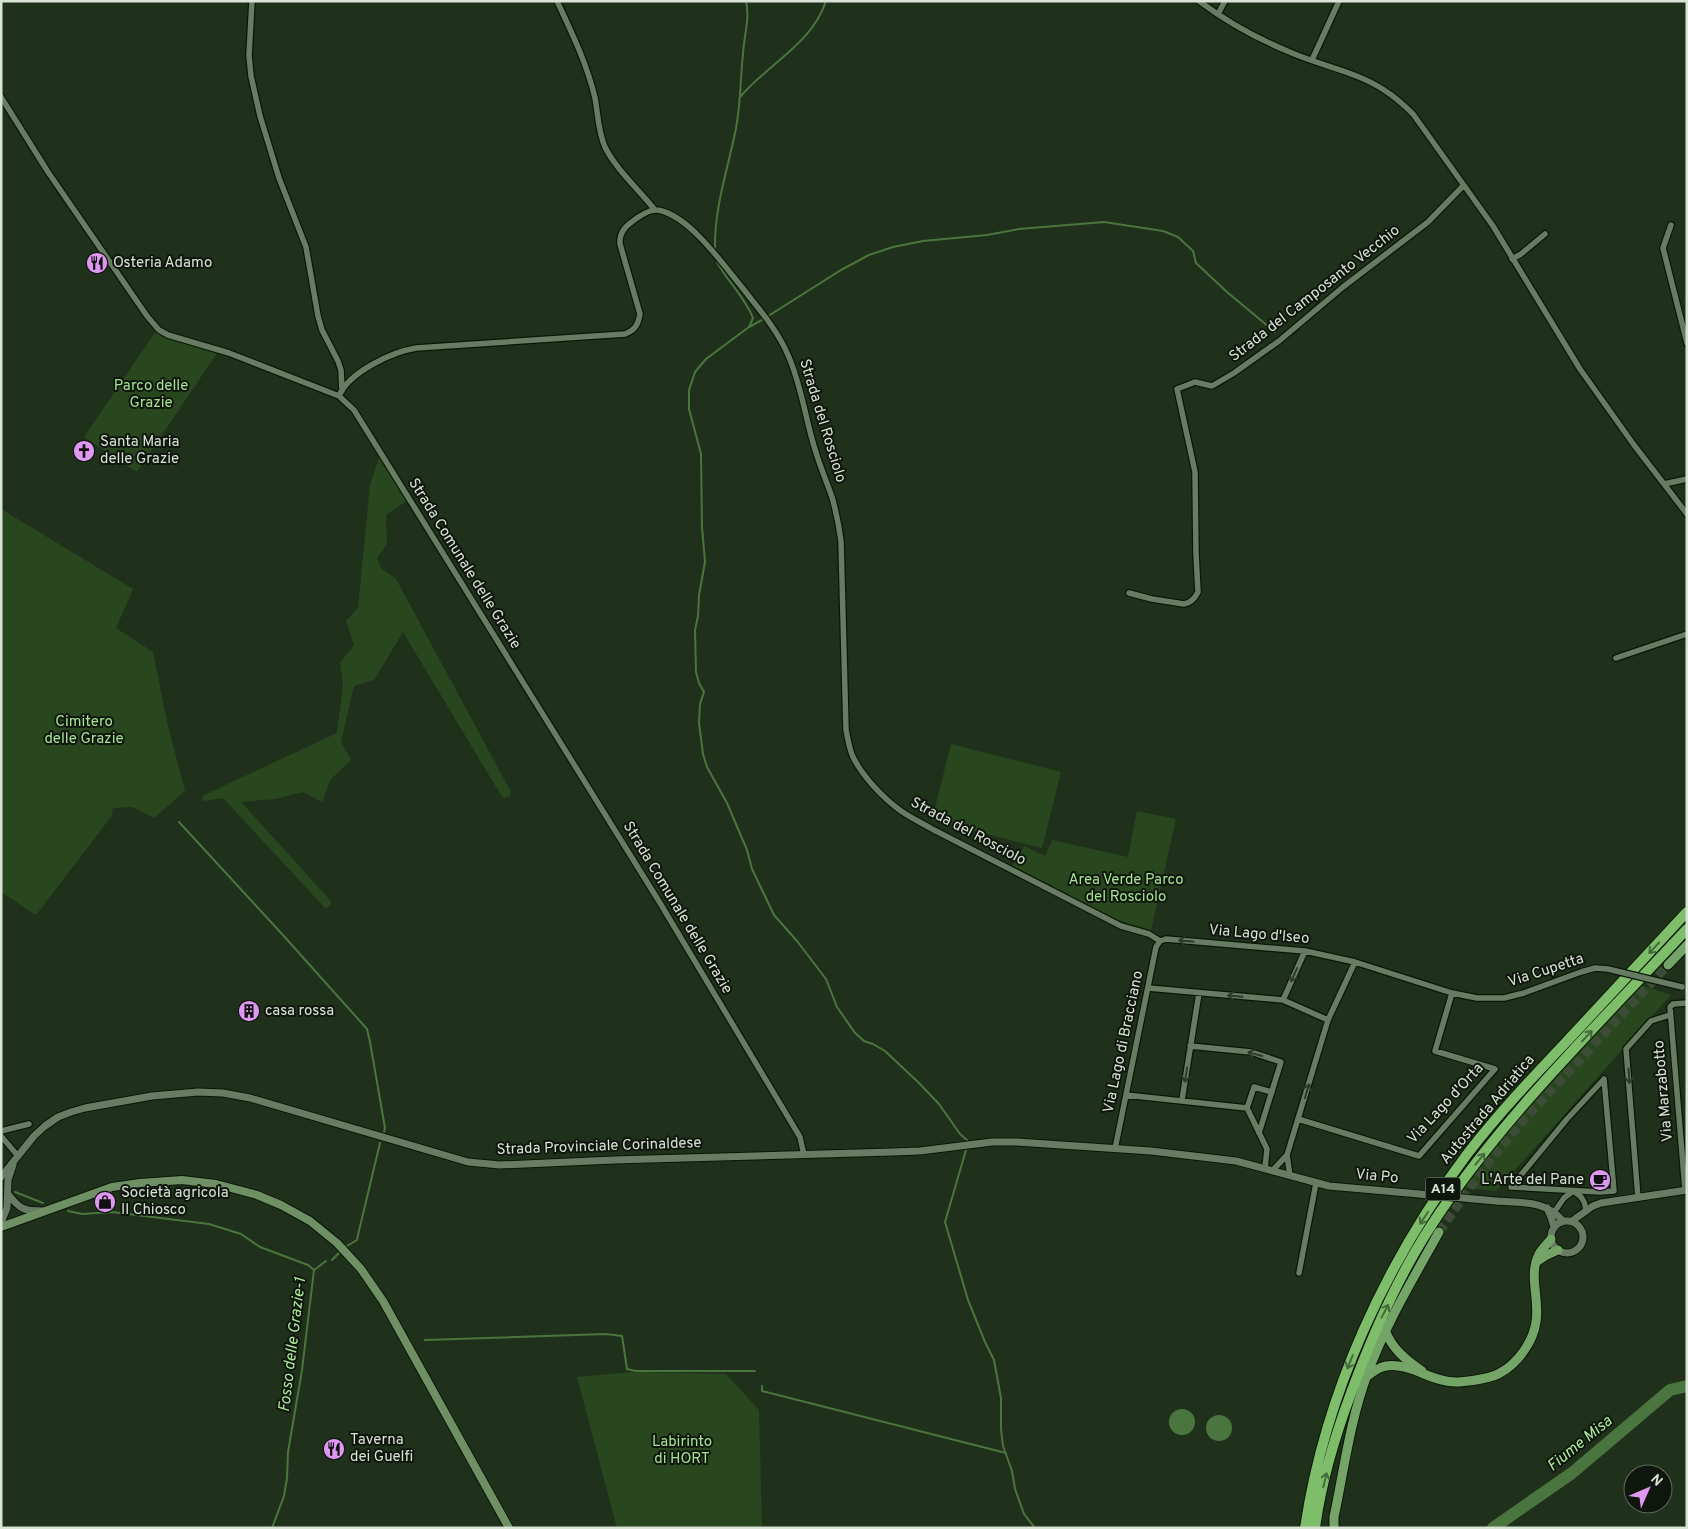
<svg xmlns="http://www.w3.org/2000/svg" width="1688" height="1529" font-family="Overpass,sans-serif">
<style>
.green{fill:#28471e}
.water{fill:#4b753e}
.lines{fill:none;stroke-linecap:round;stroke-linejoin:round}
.stream{stroke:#4b753e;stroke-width:2}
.river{stroke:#4b753e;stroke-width:12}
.primary-tunnel{stroke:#3c4c37;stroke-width:9;stroke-dasharray:9 4.5;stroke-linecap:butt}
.minor-casing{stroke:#091805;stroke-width:8}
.tertiary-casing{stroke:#091805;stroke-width:9}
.secondary-casing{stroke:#091805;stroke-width:10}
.primary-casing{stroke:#091805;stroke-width:11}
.motorway-casing{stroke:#091805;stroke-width:12}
.minor{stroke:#687c63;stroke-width:5.5}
.tertiary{stroke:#687c63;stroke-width:7}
.secondary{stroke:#6f9065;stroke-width:8}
.primary{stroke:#75a468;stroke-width:9}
.motorway{stroke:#7ebe6b;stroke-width:10}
.minor-bridge-casing{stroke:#091805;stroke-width:8;stroke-linecap:butt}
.tertiary-bridge-casing{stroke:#091805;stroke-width:9;stroke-linecap:butt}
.minor-bridge{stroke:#687c63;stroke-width:5.5}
.tertiary-bridge{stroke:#687c63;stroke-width:7}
.oneway{stroke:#2e3a2b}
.oneway2{stroke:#466a3c}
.labels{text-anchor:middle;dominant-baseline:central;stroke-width:4;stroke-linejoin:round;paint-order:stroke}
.shield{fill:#0f160d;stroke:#9ca699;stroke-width:1}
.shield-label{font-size:14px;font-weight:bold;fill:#d8e3d5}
.poi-label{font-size:15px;fill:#d8e3d5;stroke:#0f160d;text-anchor:start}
.street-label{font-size:15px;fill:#d8e3d5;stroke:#0f160d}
.park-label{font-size:15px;fill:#a5e393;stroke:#0f160d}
.water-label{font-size:16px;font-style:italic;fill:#acea9a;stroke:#0f160d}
</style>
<rect width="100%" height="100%" fill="#20311b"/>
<!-- green -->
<path class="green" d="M156,331L217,353L137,472L84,437Z
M379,457L408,500L386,515L387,544L377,558L381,568L396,579L511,792L510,796L504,798L501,795L403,632L374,680L354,686L341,742L351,760L331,779L322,802L303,792L275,799L241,802L331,901V904L326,909L223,798L204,801L202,796L337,733L343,686L340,663L354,645L346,621L358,608L370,485Z
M1,509L133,589L116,628L153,652L167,722L185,791L154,818L132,807L113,808L111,817L36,915L1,892Z
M951,744L1061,772L1042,848L932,820Z
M1137,811L1176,819L1151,930L1115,919L1012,866L1024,846L1045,856L1052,840L1128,857Z
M1641,985L1671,995L1496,1191L1465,1188L1505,1134L1573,1058Z
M632,1372L726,1374L759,1410L762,1528H617L577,1377Z"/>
<!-- water -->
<path class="water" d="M1169 1422a13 13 0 1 1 26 0a13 13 0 1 1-26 0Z
M1206 1428a13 13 0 1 1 26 0a13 13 0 1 1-26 0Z"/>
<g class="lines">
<!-- stream -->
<path class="stream" d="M741,96C768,64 812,44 826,1
M715,250C714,209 727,172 735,133C741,106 740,81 743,54C744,35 750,20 746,1
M717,262C728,282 745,297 753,318L749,327
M179,822L282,934L367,1029L370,1042L385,1128L384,1132
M967,1140L960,1134L939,1104L919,1083L885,1051L873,1044L864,1041L855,1033L837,1007L826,979L797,941L774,915L752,869L747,850L727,803L707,767L703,754L699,723L700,704L704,692L699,683L696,672L695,630L698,616L699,595L705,562L702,527L701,454L689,409V390L695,372L706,359L749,327L762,320L841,270L869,255L893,247L923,241L987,235L1019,229L1104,222L1163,231L1178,237L1193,251L1196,263L1227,292L1275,332
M966,1150L945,1222L968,1300L985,1342L994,1360L1001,1398V1429L1003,1446L1012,1471L1015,1489L1024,1514L1035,1528
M15,1192L43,1203
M68,1211L82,1214L112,1212L209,1224L241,1234L260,1247L308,1265L314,1270
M347,1246L357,1240L358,1235L380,1143
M332,1260L340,1252
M314,1270L326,1261
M425,1340L606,1334L622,1336L627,1369L636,1371H755
M762,1386V1391L1006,1453
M272,1528L284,1496L287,1478L288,1452L302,1370L314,1270"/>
<!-- river -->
<path class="river" d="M1493,1528L1572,1473L1670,1390L1687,1386"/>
<!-- primary-tunnel -->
<path class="primary-tunnel" d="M1439,1232L1484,1168L1522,1122L1668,965"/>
<!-- minor casing -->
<g class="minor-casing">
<path id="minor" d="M252,1L249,55L251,76L260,116L279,178L306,247L318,316L322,330L338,361L341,370L342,391
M557,1C572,33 587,64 595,98C598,114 598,131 605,147C615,168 640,191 655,210
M1199,1C1227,22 1260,40 1292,53C1322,66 1357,72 1384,90C1395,97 1404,105 1413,114L1493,226L1580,369L1634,445L1687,514
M1218,14L1225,1
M1312,60L1339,1
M1,97L48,172L147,316L159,330L168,335L229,353L339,396L354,410L660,903L800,1137L804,1155
M1671,225L1663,248L1687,343
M1512,259L1521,254L1545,234
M339,396C349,372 392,352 416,348L625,334C635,330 638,325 640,314L620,244C619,231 627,225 637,218C645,213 652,208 662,211C691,219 722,263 741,286C758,308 777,329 788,355C801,384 805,416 814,446C819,464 826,480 832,497C836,511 839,526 841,541L846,730C848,739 849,748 853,757C863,777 883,798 901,811C911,818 922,823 932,829L1121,926L1149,934L1160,941
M1664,484L1687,479
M1129,593L1152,599L1184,604C1191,603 1195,598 1198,592L1196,554L1195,472L1177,389L1195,382L1212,386L1234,373L1279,341L1343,287L1428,222L1463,186
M1616,658L1687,634
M1160,941L1166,939L1305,951L1355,962L1452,993L1477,998H1504L1524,993L1581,972L1595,968L1608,969
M1148,988L1283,1000L1328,1020
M1283,1000L1305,951
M1190,1046L1251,1052L1281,1062L1259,1133
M1604,1079L1614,1191L1600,1192L1511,1187L1567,1119Z
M1126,1095L1247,1108
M1182,1100L1199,993
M1247,1108L1267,1149L1265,1168
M1247,1108L1254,1087L1272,1092
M1298,1119L1419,1156L1495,1069L1435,1051L1452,993
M1,1131L29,1124
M1,1136L18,1156
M1115,1149L1156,947L1160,941
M1287,1155L1328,1020L1355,962
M1273,1170L1287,1155L1290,1176
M1685,1190L1670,1007L1673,1004L1687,1003
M1638,1198L1626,1049L1651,1021L1670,1015
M1555,1211L1564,1198L1573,1191C1582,1196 1585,1201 1586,1211
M1299,1273L1316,1183"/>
</g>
<!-- tertiary casing -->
<g class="tertiary-casing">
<path id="tertiary" d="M1,1177L34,1136L45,1126L58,1117L71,1112L85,1108L152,1096L198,1092L223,1093L250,1098L468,1162L500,1165L614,1160L892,1152L920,1151L992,1142H1017L1151,1151L1236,1161L1329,1186L1408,1193
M8,1194C20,1210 25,1211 43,1211
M1496,1201C1522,1203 1545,1200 1563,1221
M1547,1208L1551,1217L1554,1227
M1551 1237a16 16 0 1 1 32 0a16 16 0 1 1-32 0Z
M1572,1221L1593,1206L1601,1203L1687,1190
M1,1223L7,1208L8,1180L13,1165"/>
</g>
<!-- secondary casing -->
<g class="secondary-casing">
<path id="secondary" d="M1,1227L112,1187L140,1183L182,1180L216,1184L257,1195L281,1205L310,1221L337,1243L361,1269L383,1301L509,1528"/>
</g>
<!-- primary casing -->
<g class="primary-casing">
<path id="primary" d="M1668,965L1687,945
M1536,1262L1545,1256L1558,1250
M1385,1330C1392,1349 1406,1360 1422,1371
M1366,1377C1372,1373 1378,1367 1386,1366C1410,1362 1434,1384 1459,1382C1470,1381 1491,1378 1500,1373C1518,1363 1533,1342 1536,1322C1540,1299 1528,1275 1539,1254C1542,1249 1547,1244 1551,1239
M1334,1528V1517C1344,1470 1350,1421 1367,1375C1385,1325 1413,1279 1439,1232"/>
</g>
<!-- motorway casing -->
<g class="motorway-casing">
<path id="motorway" d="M1305,1528C1325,1394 1386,1261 1468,1153C1499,1113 1534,1076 1568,1040C1608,997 1647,955 1687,912
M1315,1528C1321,1482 1335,1436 1351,1393C1372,1336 1397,1278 1431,1226C1500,1119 1600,1023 1687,929"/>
</g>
<!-- minor -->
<use href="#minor" class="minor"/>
<!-- tertiary -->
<use href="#tertiary" class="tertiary"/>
<!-- secondary -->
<use href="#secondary" class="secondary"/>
<!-- primary -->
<use href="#primary" class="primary"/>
<!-- motorway -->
<use href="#motorway" class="motorway"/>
<!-- minor-bridge casing -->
<g class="minor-bridge-casing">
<path id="minor-bridge" d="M1608,969L1682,987"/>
</g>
<!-- tertiary-bridge casing -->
<g class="tertiary-bridge-casing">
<path id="tertiary-bridge" d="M1408,1193L1496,1201"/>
</g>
<!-- minor-bridge -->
<use href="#minor-bridge" class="minor-bridge"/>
<!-- tertiary-bridge -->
<use href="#tertiary-bridge" class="tertiary-bridge"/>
</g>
<!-- one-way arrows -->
<defs><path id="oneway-shaft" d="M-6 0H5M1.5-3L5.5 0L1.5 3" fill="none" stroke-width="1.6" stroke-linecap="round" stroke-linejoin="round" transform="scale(1.25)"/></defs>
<g class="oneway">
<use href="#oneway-shaft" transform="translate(1186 941) rotate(-174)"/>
<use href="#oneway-shaft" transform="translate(1294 975) rotate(114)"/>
<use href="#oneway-shaft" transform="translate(1235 996) rotate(-175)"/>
<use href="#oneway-shaft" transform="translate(1255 1054) rotate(-165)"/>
<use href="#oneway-shaft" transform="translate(1186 1075) rotate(99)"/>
<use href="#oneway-shaft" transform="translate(1629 1076) rotate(86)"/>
<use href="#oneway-shaft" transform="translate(1307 1091) rotate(-73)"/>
</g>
<g class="oneway2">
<use href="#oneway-shaft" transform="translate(1654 948) rotate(133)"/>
<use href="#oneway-shaft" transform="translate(1587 1036) rotate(-47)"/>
<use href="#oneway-shaft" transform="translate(1480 1159) rotate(-51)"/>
<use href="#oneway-shaft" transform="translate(1424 1218) rotate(123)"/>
<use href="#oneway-shaft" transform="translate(1385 1311) rotate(-62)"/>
<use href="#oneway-shaft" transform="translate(1350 1362) rotate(112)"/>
<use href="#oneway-shaft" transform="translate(1325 1480) rotate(-77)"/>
</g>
<!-- icons -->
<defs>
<g id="restaurant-disc" transform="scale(1.125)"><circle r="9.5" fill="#df98f2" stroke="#0f160d"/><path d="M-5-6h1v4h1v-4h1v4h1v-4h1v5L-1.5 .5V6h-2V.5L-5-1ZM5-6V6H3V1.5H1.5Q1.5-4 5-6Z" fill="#111"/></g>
<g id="church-disc" transform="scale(1.125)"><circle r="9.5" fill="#df98f2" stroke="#0f160d"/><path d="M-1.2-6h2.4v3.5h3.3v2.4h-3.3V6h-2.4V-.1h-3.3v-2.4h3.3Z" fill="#111"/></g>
<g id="building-disc" transform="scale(1.125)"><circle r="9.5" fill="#df98f2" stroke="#0f160d"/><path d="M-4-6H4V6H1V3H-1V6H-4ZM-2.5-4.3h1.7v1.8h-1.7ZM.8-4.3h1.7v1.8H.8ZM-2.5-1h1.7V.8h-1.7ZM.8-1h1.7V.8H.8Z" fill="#111"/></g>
<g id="cafe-disc" transform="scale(1.125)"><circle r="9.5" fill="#df98f2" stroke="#0f160d"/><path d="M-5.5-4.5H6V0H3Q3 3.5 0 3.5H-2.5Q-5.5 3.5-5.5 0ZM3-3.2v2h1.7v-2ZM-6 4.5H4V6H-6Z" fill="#111"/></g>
<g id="shop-disc" transform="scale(1.125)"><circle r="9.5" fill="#df98f2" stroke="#0f160d"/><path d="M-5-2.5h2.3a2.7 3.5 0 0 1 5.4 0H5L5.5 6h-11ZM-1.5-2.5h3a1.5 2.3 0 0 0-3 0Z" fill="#111"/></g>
</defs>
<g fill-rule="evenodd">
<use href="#restaurant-disc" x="97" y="263"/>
<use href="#church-disc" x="84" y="451"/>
<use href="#building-disc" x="249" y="1011"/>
<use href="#cafe-disc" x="1600" y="1180"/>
<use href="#shop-disc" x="105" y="1202"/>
<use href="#restaurant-disc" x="334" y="1449"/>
</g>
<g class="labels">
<!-- shield labels -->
<rect class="shield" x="1425.5" y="1177.5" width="35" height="23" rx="4"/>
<g class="shield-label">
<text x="1443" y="1189">A14</text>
</g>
<!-- poi labels -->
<g class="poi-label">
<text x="113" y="263">Osteria Adamo</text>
<text x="100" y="442">Santa Maria<tspan x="100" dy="17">delle Grazie</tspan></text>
<text x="265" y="1011">casa rossa</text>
<text x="1584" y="1180" text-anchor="end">L'Arte del Pane</text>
<text x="121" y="1193">Società agricola<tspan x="121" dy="17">Il Chiosco</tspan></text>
<text x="350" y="1440">Taverna<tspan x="350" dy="17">dei Guelfi</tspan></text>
</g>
<!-- street labels -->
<g class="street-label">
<text transform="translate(1315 294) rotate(-38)">Strada del Camposanto Vecchio</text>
<text transform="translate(822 421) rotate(73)">Strada del Rosciolo</text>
<text transform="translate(464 564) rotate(58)">Strada Comunale delle Grazie</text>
<text transform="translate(968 832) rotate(28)">Strada del Rosciolo</text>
<text transform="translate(677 908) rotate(59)">Strada Comunale delle Grazie</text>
<text transform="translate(1259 935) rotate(5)">Via Lago d'Iseo</text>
<text transform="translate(1546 971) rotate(-18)">Via Cupetta</text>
<text transform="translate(1124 1042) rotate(-78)">Via Lago di Bracciano</text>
<text transform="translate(1664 1091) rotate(-95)">Via Marzabotto</text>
<text transform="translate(1446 1104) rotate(-47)">Via Lago d'Orta</text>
<text transform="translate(1488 1110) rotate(-50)">Autostrada Adriatica</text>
<text transform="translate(599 1147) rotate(-2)">Strada Provinciale Corinaldese</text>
<text transform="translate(1377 1177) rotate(5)">Via Po</text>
</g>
<!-- park labels -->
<g class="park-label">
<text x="151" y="386">Parco delle<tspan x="151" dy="17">Grazie</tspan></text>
<text x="84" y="722">Cimitero<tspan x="84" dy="17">delle Grazie</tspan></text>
<text x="1126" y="880">Area Verde Parco<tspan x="1126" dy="17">del Rosciolo</tspan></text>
<text x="682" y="1442">Labirinto<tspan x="682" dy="17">di HORT</tspan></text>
</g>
<!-- water labels -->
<g class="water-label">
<text transform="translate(293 1345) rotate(-83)">Fosso delle Grazie-1</text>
<text transform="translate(1580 1444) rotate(-39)">Fiume Misa</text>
</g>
</g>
<!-- border -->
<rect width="1688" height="1529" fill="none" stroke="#d8e3d5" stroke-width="5"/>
<!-- north arrow -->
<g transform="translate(1648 1489) rotate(45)"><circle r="24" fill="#0f160d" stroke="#5f685d"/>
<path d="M0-4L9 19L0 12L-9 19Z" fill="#df98f2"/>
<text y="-8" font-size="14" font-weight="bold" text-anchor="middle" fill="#d8e3d5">N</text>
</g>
</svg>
